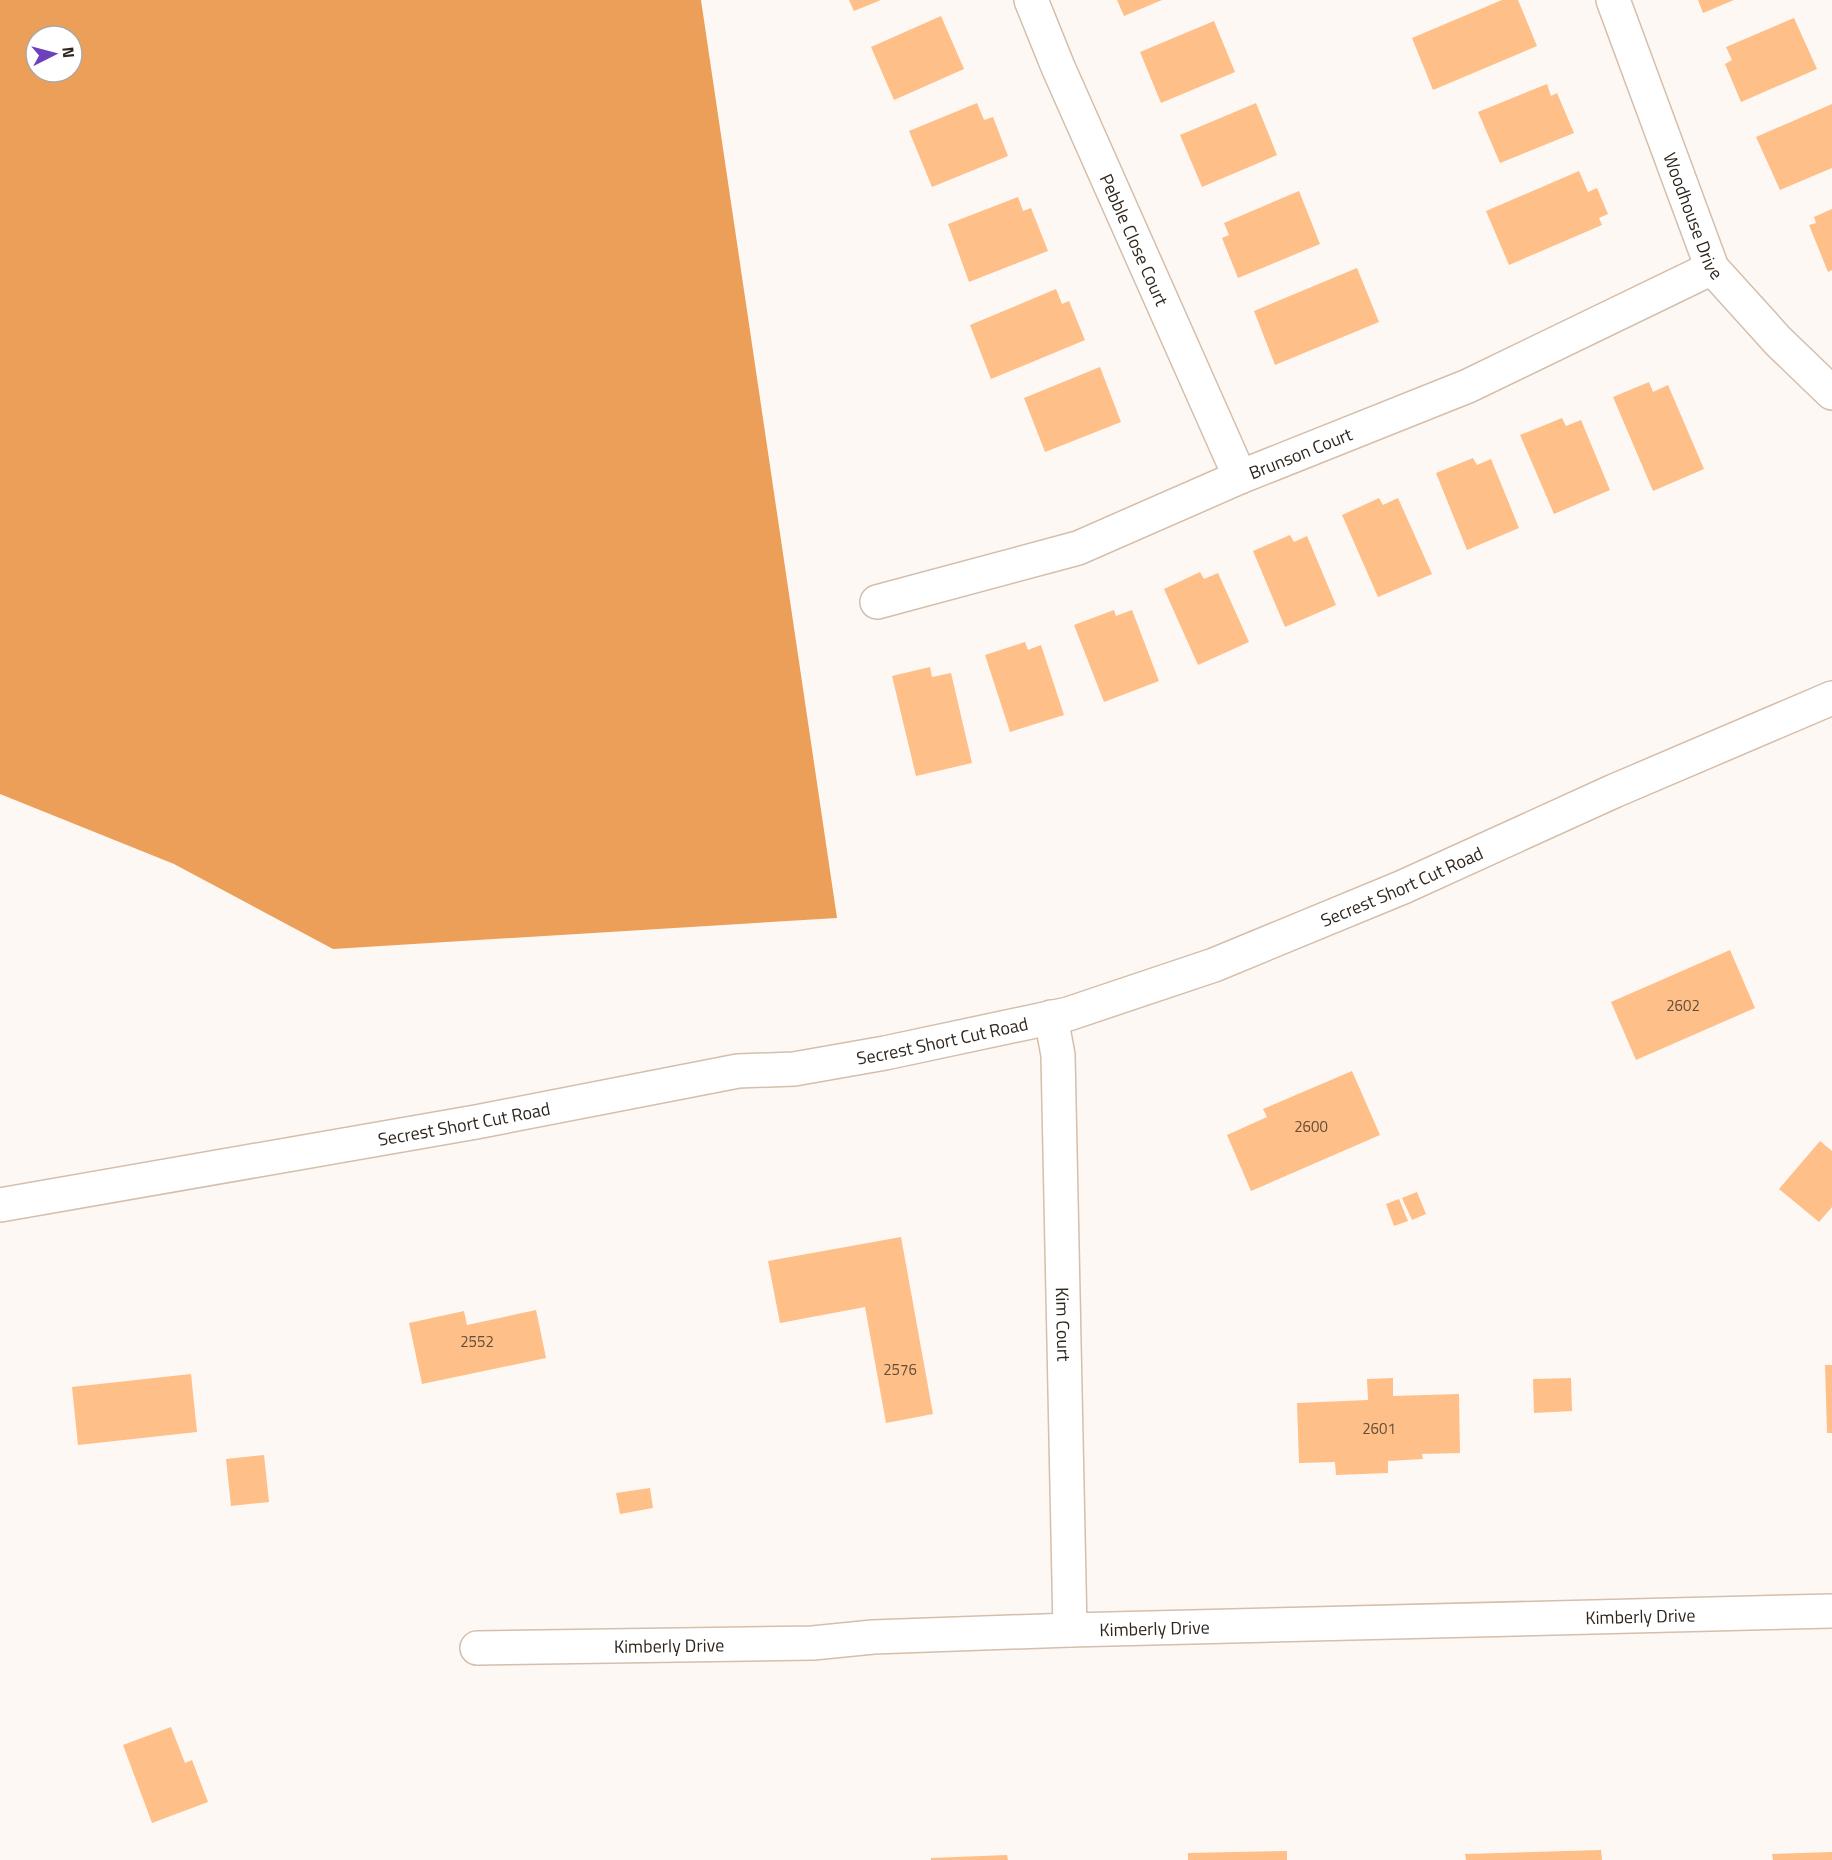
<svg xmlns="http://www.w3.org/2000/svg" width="1832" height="1860" font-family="'Titillium Web',sans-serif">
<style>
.forest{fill:#ec9f58;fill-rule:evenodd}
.building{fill:#febf88}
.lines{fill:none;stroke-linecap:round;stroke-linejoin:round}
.minor-casing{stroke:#d5beab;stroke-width:36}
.secondary-casing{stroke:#d5beab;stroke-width:36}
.minor{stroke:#fff;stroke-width:33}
.secondary{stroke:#fff;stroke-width:33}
.labels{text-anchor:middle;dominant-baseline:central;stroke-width:4.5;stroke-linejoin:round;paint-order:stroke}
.number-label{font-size:15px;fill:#634d39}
.street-label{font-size:18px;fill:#2f271f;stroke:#fff}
</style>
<rect width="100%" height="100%" fill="#fdf8f4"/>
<!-- forest -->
<path class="forest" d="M0,0H701L837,918L333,949L174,864L0,794ZM36,36H72V72H36Z"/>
<!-- building -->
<path class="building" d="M849,0H881L854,11Z
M1117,0H1162L1124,16Z
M1502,0H1518L1537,46L1433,90L1412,38Z
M1698,0H1734L1703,13Z
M941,16L964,69L894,100L871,47Z
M1794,18L1817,69L1741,102L1725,64L1732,60L1726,47Z
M1214,21L1235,72L1161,103L1140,52Z
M1547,84L1551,96L1557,93L1574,133L1500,163L1478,112Z
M977,103L984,120L993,117L1008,156L932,187L909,131Z
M1256,103L1277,155L1202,187L1180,135Z
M1832,104V168L1780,190L1756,137Z
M1579,171L1588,192L1597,188L1608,214L1599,218L1602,225L1509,265L1486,211Z
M1299,191L1320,244L1238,278L1222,238L1229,235L1224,223Z
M1018,197L1023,211L1031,208L1048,251L969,282L948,224Z
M1832,209V270L1828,272L1809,225L1816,223L1814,217Z
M1357,268L1379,322L1275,365L1254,311Z
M1056,289L1062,304L1069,301L1085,340L991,379L970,325Z
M1100,367L1121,422L1045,452L1024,398Z
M1649,382L1653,392L1668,385L1704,469L1653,491L1613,397Z
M1562,418L1566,426L1581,420L1610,490L1554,514L1520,435Z
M1473,458L1477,465L1491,459L1519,528L1467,550L1436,473Z
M1379,498L1383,505L1398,498L1432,574L1378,597L1342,515Z
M1290,535L1294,542L1307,536L1336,605L1285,627L1253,551Z
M1200,572L1204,579L1218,573L1249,642L1198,665L1164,589Z
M1114,610L1116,616L1132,610L1159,681L1104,702L1074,625Z
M1025,642L1028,650L1041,645L1064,715L1010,732L985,655Z
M930,667L932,677L951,673L972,763L916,776L892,676Z
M1730,950L1755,1008L1636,1060L1611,1002Z
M1352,1071L1380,1135L1251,1191L1227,1135L1267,1117L1263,1109Z
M1820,1141L1832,1151V1207L1819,1222L1779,1189Z
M1417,1192L1426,1214L1412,1220L1402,1198Z
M1399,1199L1408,1221L1394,1226L1386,1204Z
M901,1237L933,1414L886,1423L865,1307L780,1323L768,1261Z
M536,1310L546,1358L422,1384L409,1323L464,1311L467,1325Z
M1825,1365H1832V1433H1827Z
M191,1374L197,1432L78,1445L72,1387Z
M1393,1378V1396L1459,1394L1460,1453L1422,1454L1423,1459L1388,1461V1473L1336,1475L1335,1462L1299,1463L1297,1403L1368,1400L1367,1379Z
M1571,1378L1572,1411L1534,1413L1533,1379Z
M264,1455L269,1502L231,1506L226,1459Z
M650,1488L653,1508L620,1514L616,1493Z
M171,1727L185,1763L192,1760L208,1802L152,1823L123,1745Z
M1601,1850L1602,1860H1466L1465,1854Z
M1287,1851V1860H1188V1853Z
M1832,1852V1860H1773L1772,1854Z
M1007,1855L1008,1860H931V1858Z"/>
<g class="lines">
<!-- minor casing -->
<g class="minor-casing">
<g id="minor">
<path id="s1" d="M1031,0L1058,67L1240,477"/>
<path id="s2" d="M1613,0L1712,268L1778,341L1832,393"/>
<path id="s3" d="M877,602L1078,548L1240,477L1468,386L1712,268"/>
<path id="s4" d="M1051,1017L1058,1055L1070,1630"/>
<path id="s5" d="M477,1648L813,1643L873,1637L1070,1630L1832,1611"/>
</g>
</g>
<!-- secondary casing -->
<g class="secondary-casing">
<g id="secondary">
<path id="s6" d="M0,1205L476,1122L738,1071L794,1069L885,1053L1068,1014L1214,965L1403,887L1614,791L1832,698"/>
</g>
</g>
<!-- minor -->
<use href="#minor" class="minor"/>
<!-- secondary -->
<use href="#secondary" class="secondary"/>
</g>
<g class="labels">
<!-- number labels -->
<g class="number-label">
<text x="1683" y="1005">2602</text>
<text x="1311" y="1126">2600</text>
<text x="477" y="1341">2552</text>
<text x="900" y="1369">2576</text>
<text x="1379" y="1428">2601</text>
</g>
<!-- street labels -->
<g class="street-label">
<text stroke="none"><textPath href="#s2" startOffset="230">Woodhouse Drive</textPath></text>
<text stroke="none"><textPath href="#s1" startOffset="261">Pebble Close Court</textPath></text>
<text stroke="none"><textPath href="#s3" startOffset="450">Brunson Court</textPath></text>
<text stroke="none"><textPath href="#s6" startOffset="1443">Secrest Short Cut Road</textPath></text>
<text stroke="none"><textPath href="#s6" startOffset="957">Secrest Short Cut Road</textPath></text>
<text stroke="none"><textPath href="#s6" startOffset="471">Secrest Short Cut Road</textPath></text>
<text stroke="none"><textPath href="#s4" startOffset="308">Kim Court</textPath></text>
<text stroke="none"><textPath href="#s5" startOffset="1164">Kimberly Drive</textPath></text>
<text stroke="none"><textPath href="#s5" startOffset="678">Kimberly Drive</textPath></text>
<text stroke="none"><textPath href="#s5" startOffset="192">Kimberly Drive</textPath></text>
</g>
</g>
<!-- north arrow -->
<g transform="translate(54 54) rotate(84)"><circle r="28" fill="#ffffff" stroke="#aca9a5" stroke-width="1.5"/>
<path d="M0-4.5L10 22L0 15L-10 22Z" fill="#6b42ba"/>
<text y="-9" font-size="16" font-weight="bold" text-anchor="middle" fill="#2f271f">N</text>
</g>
</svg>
